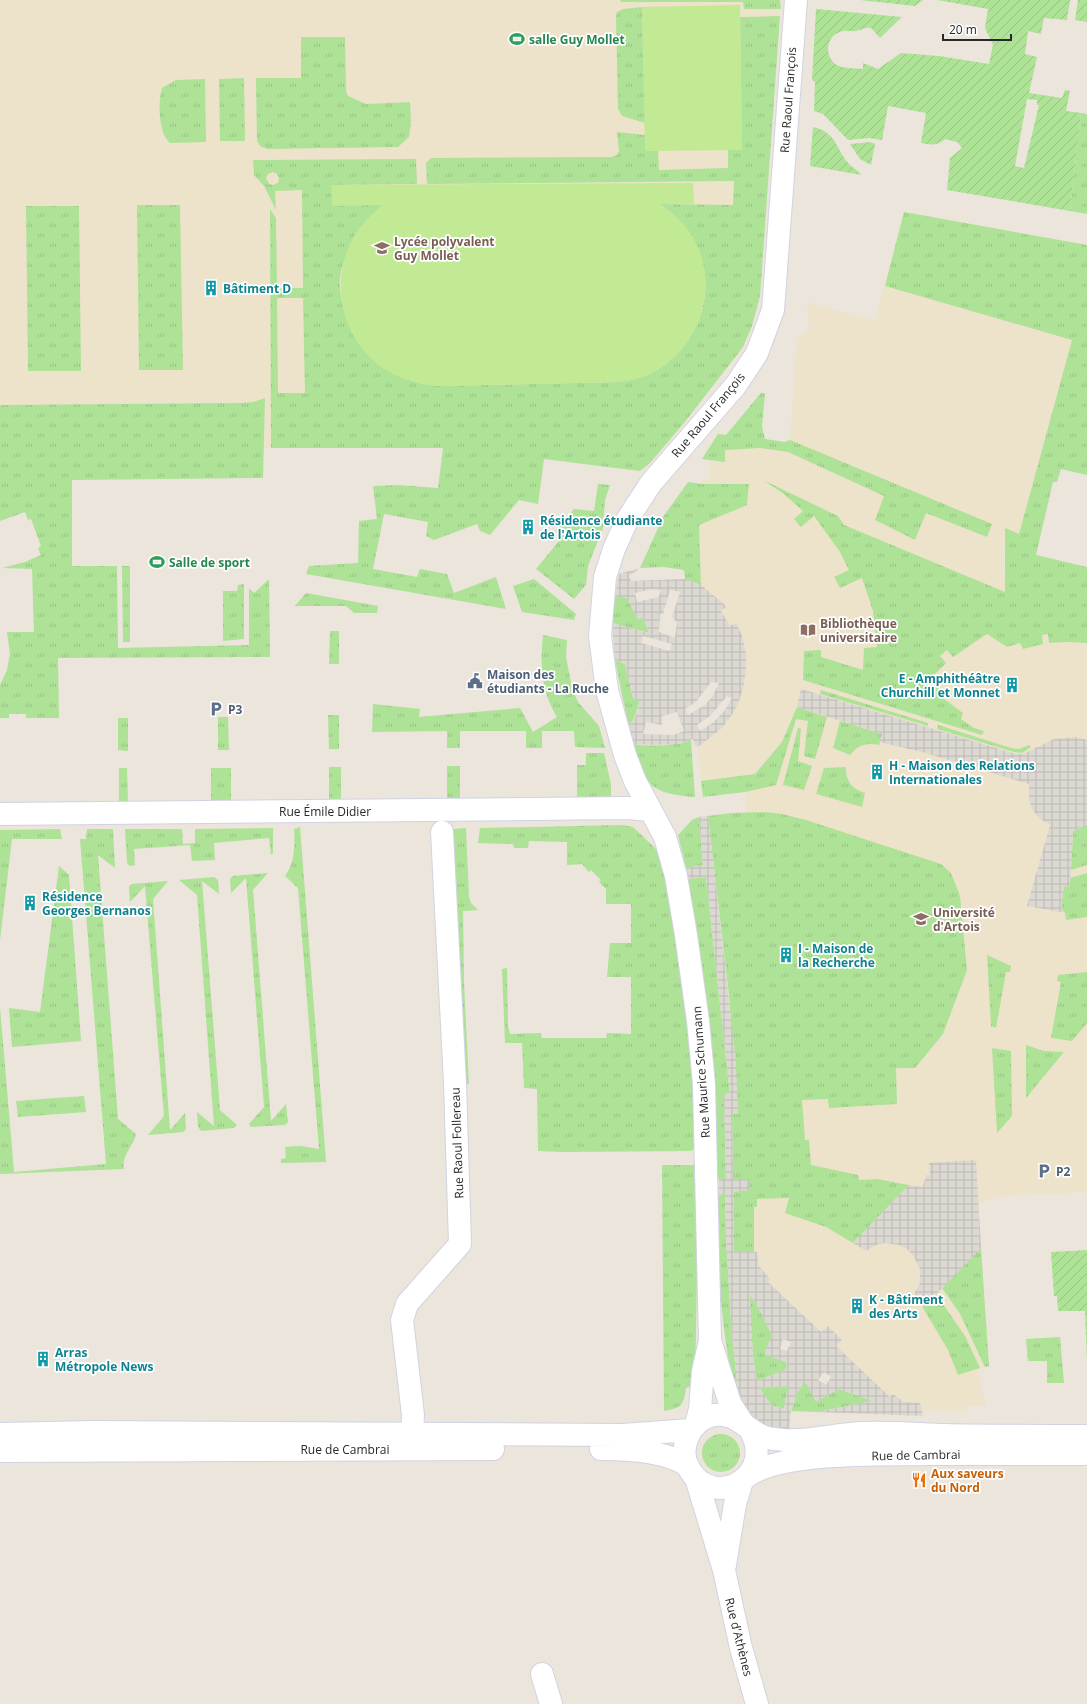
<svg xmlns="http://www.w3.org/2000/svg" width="1087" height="1704" font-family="'Open Sans',sans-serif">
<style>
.education{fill:#ede3ca}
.grass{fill:url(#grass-tufts);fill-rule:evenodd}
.garden{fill:url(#garden-furrows);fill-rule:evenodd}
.pitch{fill:#c2e993}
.plaza{fill:url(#plaza-grid);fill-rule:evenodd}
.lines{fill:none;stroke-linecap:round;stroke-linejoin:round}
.street-casing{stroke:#d0d3e2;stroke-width:24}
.secondary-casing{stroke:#d0d3e2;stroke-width:24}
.street{stroke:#fff;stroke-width:22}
.secondary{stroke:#fff;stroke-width:22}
.labels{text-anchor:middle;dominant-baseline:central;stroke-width:3.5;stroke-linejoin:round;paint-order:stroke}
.leisure-label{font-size:12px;font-weight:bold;fill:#27864d;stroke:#fff;text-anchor:start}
.street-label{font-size:12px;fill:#292929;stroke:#fff}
.education-label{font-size:12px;font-weight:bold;fill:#785e54;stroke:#fff;text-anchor:start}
.culture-label{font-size:12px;font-weight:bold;fill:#0d838f;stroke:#fff;text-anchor:start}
.service-label{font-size:12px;font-weight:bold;fill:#4e5e75;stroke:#fff;text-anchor:start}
.food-label{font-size:12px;font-weight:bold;fill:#c56008;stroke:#fff;text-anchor:start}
</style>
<defs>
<pattern id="grass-tufts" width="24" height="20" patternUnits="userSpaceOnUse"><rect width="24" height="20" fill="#aee297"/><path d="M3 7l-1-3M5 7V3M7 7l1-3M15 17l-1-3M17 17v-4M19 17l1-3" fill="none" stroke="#96c282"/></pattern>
<pattern id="garden-furrows" width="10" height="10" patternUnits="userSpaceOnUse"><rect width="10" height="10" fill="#aee297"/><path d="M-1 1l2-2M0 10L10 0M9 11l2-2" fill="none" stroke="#96c282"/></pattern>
<pattern id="plaza-grid" width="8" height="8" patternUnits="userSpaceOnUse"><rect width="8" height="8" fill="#dcd8d2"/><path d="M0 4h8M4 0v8" fill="none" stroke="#bdb9b4"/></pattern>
</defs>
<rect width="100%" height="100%" fill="#ebe5db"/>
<!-- education -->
<path class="education" d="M0,0H780L760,296L752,326L743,347L684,423L646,445L0,450Z
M904,212L1087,245L1072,340L1019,534L1005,529L1004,570L1087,627V1192L1002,1196L978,1203L989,1366L977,1369L987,1406H966L967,1411H922L920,1403L904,1402L893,1394L890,1397L836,1346L842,1339L828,1326L821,1332L768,1282L770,1279L759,1266L757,1252H754V1207H757L749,858L744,777L701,781L698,747L722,728L736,707L743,689L746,663L743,638L736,623L730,626L720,611L726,607L701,585L699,525L702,484V480H709V460L702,459L718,434L785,442L790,440L797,336L809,330L807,302L875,321Z"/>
<!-- grass -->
<path class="grass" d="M620,0H780L781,9H744L743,2H621Z
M642,7L645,123L622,116L618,109L616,17L617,12L623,9Z
M780,16L760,296L752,326L743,347L684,423L650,463L640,471L544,459L538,504L519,500L490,535L480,531L477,524L434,540L426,536L428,522L384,514L373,569L417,577L420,569L447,574L454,593L496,577L506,609L306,574L309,566L358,563L359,521L377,519L373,486L398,485L438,488L443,448H271L270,209L276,218L277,288H303L302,190L275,191L276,210L264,186L254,175L253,160L416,159L417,184L331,185L383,205C371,214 365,227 357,241C352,249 345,258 342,268C338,279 340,295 343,307C355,355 389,381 438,386L620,382C635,379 650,376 663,366C706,336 720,275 688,231C680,220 671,212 660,204L733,205L734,181L427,184L426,163L431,158L612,157L617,155L619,151L617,132L645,135V151H658L659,170L728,168V150L742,149L740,17ZM273,172L277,174L279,178L278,183L273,185L269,184L266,178L268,174ZM277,298H303L305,393H278Z
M301,37H345L346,91L348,96L366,104L410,102L411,121L409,137L398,147L267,149L260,146L257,140L256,78H301Z
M244,78L245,141H220L219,79Z
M205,79L206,142L170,143C158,133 158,101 162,88L176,80Z
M1081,113L1087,114V214L1070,211Z
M137,205H180L183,370H139Z
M26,206H79L81,371H28Z
M904,212L1087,245V475L1061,469L1057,482H1053L1036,555L1087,567V643L1066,642L1049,643L1048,634L1042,635L1043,644L1023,649L1020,643L1007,647L987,634L953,657L947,650L940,656L946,663L934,675L940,696L963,713L961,719L974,728L984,731L982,735L803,680L804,651L821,650V657L863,670L864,648L877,647L873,611L862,578L840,588L834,577L849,570L840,552L814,516L801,527L794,519L803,511L784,494L763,480L838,516L844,525L1005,592V528L1019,534L1072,340L885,286Z
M761,393H765L762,427L765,439L785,442L790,440L992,524L987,537L926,513L915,540L875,520L884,496L788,452L760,448L725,450V462L702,459L718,434L726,435Z
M265,398L263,478L72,480V566H117L118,648L249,645V588L254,593L269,579L270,657L58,658L59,718H26V714H9V718H0V685L7,670L10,654L7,632H34L32,569L2,568L25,562L41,555L38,548L41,546L31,519L28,520L25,512L0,521V405L241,403L253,402Z
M688,482L702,484H749L747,505L699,525L701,585L685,579L684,570L664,567L640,568L663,517Z
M598,484L610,485L605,500L603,528L588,566L586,585L574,599L536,569L563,536L556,531L574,509L594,511Z
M122,566H130V642H123Z
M534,579L576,614L574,620L522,612L513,586Z
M244,584V639L223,641V591H237L238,585Z
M306,593L378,606L377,613H354L346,606H295Z
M615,596L627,598L638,619L643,617L649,633L612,623Z
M330,631H339V664H329Z
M543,635L567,640L566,657L572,688L578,702L599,726L605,748L575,747L574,731H542V748H526V731H460V748H447V731L372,732L373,704L420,709L419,717L520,708L533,732L557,717C541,691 540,665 543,635Z
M615,660L625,664L633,698L640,701L633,721L628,724Z
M821,690L928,723V726L820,694Z
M797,707L827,717L815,759L804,756L808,721L796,719L776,785L745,792L703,797L701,781L755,774L782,742Z
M328,715H339V749H329Z
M218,717H228L229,750H218Z
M118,718H128V751L118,750Z
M840,721L883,734L879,745C866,742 858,745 850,755L833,748Z
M938,725L1011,748L1019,749L1029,745L1031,747L1022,753L1014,752L937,729Z
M798,728L801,729L798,761L812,766L804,790L783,785Z
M691,740L695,797C651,794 644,785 633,744C652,747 673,746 691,740Z
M586,753H604L611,784V797L577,798V765H586Z
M447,766H460V800L447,801Z
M329,767H341V801H329Z
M846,767C845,781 853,790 865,793L862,807L816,794L824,768Z
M119,768H127L128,802H119Z
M211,768H231V802H211Z
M765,812L782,814L806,820L941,864L951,873L960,896L967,970L943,1034L915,1068H896L897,1104L829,1108L828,1099L802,1100L805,1140H809L811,1165L858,1175L859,1180L877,1179L909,1185L853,1243L826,1227L785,1213L789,1198L757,1199V1207H754V1252H734V1192L749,1179H733L732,1114H738L729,995L708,816L731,813Z
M699,817L703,865L686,868L678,835L692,820Z
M623,825L633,827L655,848L661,858L669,886L690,1036L695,1148L691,1151L562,1152L538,1151L537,1089L524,1088L522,1043H505L502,969L507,968L508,1026L510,1034L541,1033L542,1038H606L607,1033L631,1034V977H607L610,943H631V904H606V889L599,882L601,880L591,870L589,872L582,864L567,865V842L529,841L528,848H514L513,844L478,843L480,828Z
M1087,825V865L1071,870L1073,831Z
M300,827L326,1162L281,1163V1159L286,1158L285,1147L301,1146L319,1149L298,888L285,876C295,863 295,844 294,829Z
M273,828V853L271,855L269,838L214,843L215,860L192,861L190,845L134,849L135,865L130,866L127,863L125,829H182L183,844L195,843V829Z
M466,828L469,897L471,903L478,910L463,911L464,982L469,1084H464C460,999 459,914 453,829Z
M60,829L62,839H12L0,940V830Z
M87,829H113L115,868L98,855L118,1119L136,1134C133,1147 121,1156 124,1169L0,1174V1007L14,1172L106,1164L80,839H86Z
M59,866L69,875L81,1041L12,1047L9,1008L40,1012Z
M268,873L253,890L271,1121L286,1104L288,1122L285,1125L251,1127L249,1124L264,1107L246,878L231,893L230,879L233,876Z
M1087,873V917L1066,920L1065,913L1061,909L1064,886L1070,887V878Z
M214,877L218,880L219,894L202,881L220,1110L237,1125L234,1128L201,1131L198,1127L197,1112L214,1126L197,895L179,880Z
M706,877L730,1094L724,1095L726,1179H719L717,1177L713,1068L695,920L688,879Z
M168,881L153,899L170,1130L185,1113L186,1129L183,1132L148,1135L164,1116L163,1104L145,886L130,902L129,886L132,884Z
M987,955L1011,966L1010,972H1006L996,1028L991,1026Z
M1087,972V1023L1072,1041L1051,1038L1061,982L1057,981L1058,975Z
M1026,1045L1044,1051L1064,1052L1026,1098Z
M992,1048L1011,1051L1012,1116L997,1133Z
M84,1096L86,1112L18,1117L16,1101Z
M662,1165H699L695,1385L686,1388C684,1405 681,1408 664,1411Z
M725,1191L726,1239L732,1336L737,1381L733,1382C720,1321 717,1259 718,1197Z
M981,1248L989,1366L985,1367L960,1314L942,1288Z
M749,1294L756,1303L772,1335L765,1354L788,1363L785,1370L757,1381L753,1356Z
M936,1294L965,1336L980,1368L958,1375L948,1350L923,1308Z
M1060,1337L1064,1383H1047V1361H1028L1026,1339Z
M805,1381L816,1401L839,1389L873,1401L817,1412L791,1411L797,1393Z
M788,1386L784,1409L771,1405L759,1387Z
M702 1453a19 19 0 1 1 38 0a19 19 0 1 1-38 0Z"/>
<!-- garden -->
<path class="garden" d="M860,0H923L915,6Z
M937,0H1070L1067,20L1044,18L1041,34L1028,31L1025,54L1037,57L1029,93L1062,98L1065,90L1070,91L1066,111L1081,113L1070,211L947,190L950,158L962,148L957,142L945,139C937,146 931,145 921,143L926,113L888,106L882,140L869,138L848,140L823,114L814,111L815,82L812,80L816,9L902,17L880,38L871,28C864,27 862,30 856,31C852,32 847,30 843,31C827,34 823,53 835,64C842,69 854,68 863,69V63L878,69L901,53L939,56L989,64L993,45L985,28L988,9ZM1027,99L1037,100V105H1039L1024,168L1015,166Z
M1078,0H1087V22L1075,20Z
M813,127C837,132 836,150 849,164C853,168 858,171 862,175L810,166Z
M870,142L875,144L871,165L860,159L850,144Z
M1087,1250V1361L1085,1311H1058L1057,1296H1054L1051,1252Z"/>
<!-- pitch -->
<path class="pitch" d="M740,5L742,150L645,151L642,7Z
M693,183L694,204H660C671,213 681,220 689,231C722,279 703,347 652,373C642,378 631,380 620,382L438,386C422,384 406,381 391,373C346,348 328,291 350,244C357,228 369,216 383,205L332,206L331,185Z"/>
<!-- plaza -->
<path class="plaza" d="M640,568L629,576L631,581L685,579L701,585L724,604L726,607L721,611L730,626L736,623L742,635L746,654V670L743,689L739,701L733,713L722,728L698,747L695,746L693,739L680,744L653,745L633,744L628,724L634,721L640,702L633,698L625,664L615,660L612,623L649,633L643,617L638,620L627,598L615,596L619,574ZM653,589L661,590L659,597L637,602L635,593ZM670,590L680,592L672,617L677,622L675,638L659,632L660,614H663ZM643,636L672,644L670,651L641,643ZM711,682L719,683L712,697L705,705L688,715L685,709L696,702ZM727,696L732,698L725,710L714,722L700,731L697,725L710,716ZM677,712L684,731L673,735L643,734L646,722L662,725V716Z
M801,689L1016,754H1023L1054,739L1075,737L1087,740V825L1073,831L1070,887L1064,886L1061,909L1066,913L1027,906L1050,825L1039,818L1032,809L1029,799V784L922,752L879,742L882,734L797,707Z
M708,816L736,1062L738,1114H732L733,1179H749V1190L734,1192V1252H757L759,1266L770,1279L768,1282L821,1332L828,1326L842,1340L836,1346L890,1397L893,1394L904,1402L920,1403L923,1416L817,1412L872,1401L839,1389L816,1402L805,1381L797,1393L791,1411L789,1430H770L745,1412L733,1382L737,1380L732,1336L726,1239L725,1191L718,1197L719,1179H726L724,1094L730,1093L706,877L688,879L686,868L703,865L699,817ZM750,1295L756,1303L772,1335L764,1354L788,1363L785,1370L757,1381L753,1356ZM783,1339L791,1342L787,1351L780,1349ZM824,1372L831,1377L826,1385L818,1380ZM788,1386L784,1409L771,1405L759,1387Z
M976,1160L981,1248L923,1308L914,1295L920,1283V1269L913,1255L907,1249L899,1245L886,1243L878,1244L866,1251L853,1243L909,1185L923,1187L926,1175H930L929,1163Z"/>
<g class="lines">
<!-- street casing -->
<g class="street-casing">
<path id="street" d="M0,814L628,808L649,810
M742,1422L730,1403L710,1341L704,1084L698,1021L686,935L676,876L665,837L635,781L625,755L607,690L600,636L605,577L614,549L627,520L651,483L736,385L757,353L773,310L796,0
M696,1424L700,1409L703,1371L710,1341
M412,1433L413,1415L402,1320L407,1304L460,1244L455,1083L442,832
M696,1478L724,1570L741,1648L757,1704
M725,1565L735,1504L742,1481
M542,1674L551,1704"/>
</g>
<!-- secondary casing -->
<g class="secondary-casing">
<path id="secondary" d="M749,1428C778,1474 717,1510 691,1472C676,1451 689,1420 714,1415C735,1412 745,1428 762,1436C768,1439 777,1439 783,1440C809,1442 835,1434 861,1433C889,1432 917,1434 945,1435C993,1436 1040,1436 1087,1436
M0,1434L93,1432L623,1435L691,1430
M601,1449C627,1449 667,1451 688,1466
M0,1451L493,1449
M749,1475C785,1451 884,1455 928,1454C981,1454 1034,1454 1087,1454"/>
</g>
<!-- street -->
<use href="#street" class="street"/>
<!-- secondary -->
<use href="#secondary" class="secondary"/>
</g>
<!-- icons -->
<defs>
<g id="stadium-bare" transform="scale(1.2)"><path d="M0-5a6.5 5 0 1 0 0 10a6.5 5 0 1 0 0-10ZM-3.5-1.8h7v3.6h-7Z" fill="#2e9e5b" stroke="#fff" stroke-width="2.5" paint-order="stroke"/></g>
<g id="school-bare" transform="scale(1.2)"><path d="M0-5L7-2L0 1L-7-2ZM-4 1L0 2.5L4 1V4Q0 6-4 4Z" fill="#8d6e63" stroke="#fff" stroke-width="2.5" paint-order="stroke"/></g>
<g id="building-bare" transform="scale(1.2)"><path d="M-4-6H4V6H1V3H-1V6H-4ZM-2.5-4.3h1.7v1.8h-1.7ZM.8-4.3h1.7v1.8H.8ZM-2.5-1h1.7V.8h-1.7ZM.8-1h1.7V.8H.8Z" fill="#0f9aa8" stroke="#fff" stroke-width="2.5" paint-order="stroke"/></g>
<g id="library-bare" transform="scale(1.2)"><path d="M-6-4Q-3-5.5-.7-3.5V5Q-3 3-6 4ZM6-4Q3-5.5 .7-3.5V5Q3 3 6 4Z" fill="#8d6e63" stroke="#fff" stroke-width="2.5" paint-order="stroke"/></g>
<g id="civic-bare" transform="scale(1.2)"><path d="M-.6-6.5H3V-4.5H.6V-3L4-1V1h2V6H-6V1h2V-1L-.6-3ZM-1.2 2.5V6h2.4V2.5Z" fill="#5c6f8a" stroke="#fff" stroke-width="2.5" paint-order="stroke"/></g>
<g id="parking-bare" transform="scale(1.2)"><path d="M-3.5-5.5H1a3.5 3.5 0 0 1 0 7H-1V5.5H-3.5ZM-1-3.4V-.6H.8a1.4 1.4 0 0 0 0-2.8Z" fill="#5c6f8a" stroke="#fff" stroke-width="2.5" paint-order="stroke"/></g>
<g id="university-bare" transform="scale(1.2)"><path d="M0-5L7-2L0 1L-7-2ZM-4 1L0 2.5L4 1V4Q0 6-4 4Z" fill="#8d6e63" stroke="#fff" stroke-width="2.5" paint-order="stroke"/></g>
<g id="restaurant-bare" transform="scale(1.2)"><path d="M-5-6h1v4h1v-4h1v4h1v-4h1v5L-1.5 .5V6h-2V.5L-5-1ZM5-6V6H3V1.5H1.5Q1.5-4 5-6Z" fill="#e8710a" stroke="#fff" stroke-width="2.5" paint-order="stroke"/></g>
</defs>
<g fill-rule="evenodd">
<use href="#stadium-bare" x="517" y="39"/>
<use href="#school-bare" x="382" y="248"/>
<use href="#building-bare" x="211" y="288"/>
<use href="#building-bare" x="528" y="527"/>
<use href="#stadium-bare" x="157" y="562"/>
<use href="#library-bare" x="808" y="630"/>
<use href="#civic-bare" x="475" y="681"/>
<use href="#building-bare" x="1012" y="685"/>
<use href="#parking-bare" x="216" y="709"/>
<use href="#building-bare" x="877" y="772"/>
<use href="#building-bare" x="30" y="903"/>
<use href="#university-bare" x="921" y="919"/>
<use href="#building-bare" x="786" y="955"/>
<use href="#parking-bare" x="1044" y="1171"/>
<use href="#building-bare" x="857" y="1306"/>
<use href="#building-bare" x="43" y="1359"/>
<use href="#restaurant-bare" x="919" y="1480"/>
</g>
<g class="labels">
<!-- leisure labels -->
<g class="leisure-label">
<text x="529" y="39">salle Guy Mollet</text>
<text x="169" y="562">Salle de sport</text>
</g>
<!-- street labels -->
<g class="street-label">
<text transform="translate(788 100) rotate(-86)">Rue Raoul François</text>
<text transform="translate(708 415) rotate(-50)">Rue Raoul François</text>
<text x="325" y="811">Rue Émile Didier</text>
<text transform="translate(701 1072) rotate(-94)">Rue Maurice Schumann</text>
<text transform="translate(457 1143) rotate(-92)">Rue Raoul Follereau</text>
<text x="345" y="1449">Rue de Cambrai</text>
<text transform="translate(916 1455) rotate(-1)">Rue de Cambrai</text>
<text transform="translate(739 1637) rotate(76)">Rue d'Athènes</text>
</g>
<!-- education labels -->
<g class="education-label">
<text x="394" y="241">Lycée polyvalent<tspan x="394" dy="14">Guy Mollet</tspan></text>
<text x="820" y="623">Bibliothèque<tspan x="820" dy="14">universitaire</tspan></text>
<text x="933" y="912">Université<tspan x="933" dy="14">d'Artois</tspan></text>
</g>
<!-- culture labels -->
<g class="culture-label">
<text x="223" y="288">Bâtiment D</text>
<text x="540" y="520">Résidence étudiante<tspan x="540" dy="14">de l'Artois</tspan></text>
<text x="1000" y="678" text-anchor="end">E - Amphithéâtre<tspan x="1000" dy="14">Churchill et Monnet</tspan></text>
<text x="889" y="765">H - Maison des Relations<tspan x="889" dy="14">Internationales</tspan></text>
<text x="42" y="896">Résidence<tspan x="42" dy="14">Georges Bernanos</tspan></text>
<text x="798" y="948">I - Maison de<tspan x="798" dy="14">la Recherche</tspan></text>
<text x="869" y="1299">K - Bâtiment<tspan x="869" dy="14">des Arts</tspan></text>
<text x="55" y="1352">Arras<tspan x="55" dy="14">Métropole News</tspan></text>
</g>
<!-- service labels -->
<g class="service-label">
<text x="487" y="674">Maison des<tspan x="487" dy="14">étudiants - La Ruche</tspan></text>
<text x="228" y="709">P3</text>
<text x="1056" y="1171">P2</text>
</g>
<!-- food labels -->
<g class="food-label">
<text x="931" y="1473">Aux saveurs<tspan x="931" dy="14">du Nord</tspan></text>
</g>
</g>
<!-- scale -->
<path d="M943 34v6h68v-6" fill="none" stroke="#292929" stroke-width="2"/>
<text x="949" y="34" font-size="12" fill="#292929" stroke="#ffffff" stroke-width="3" paint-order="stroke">20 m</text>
</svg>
